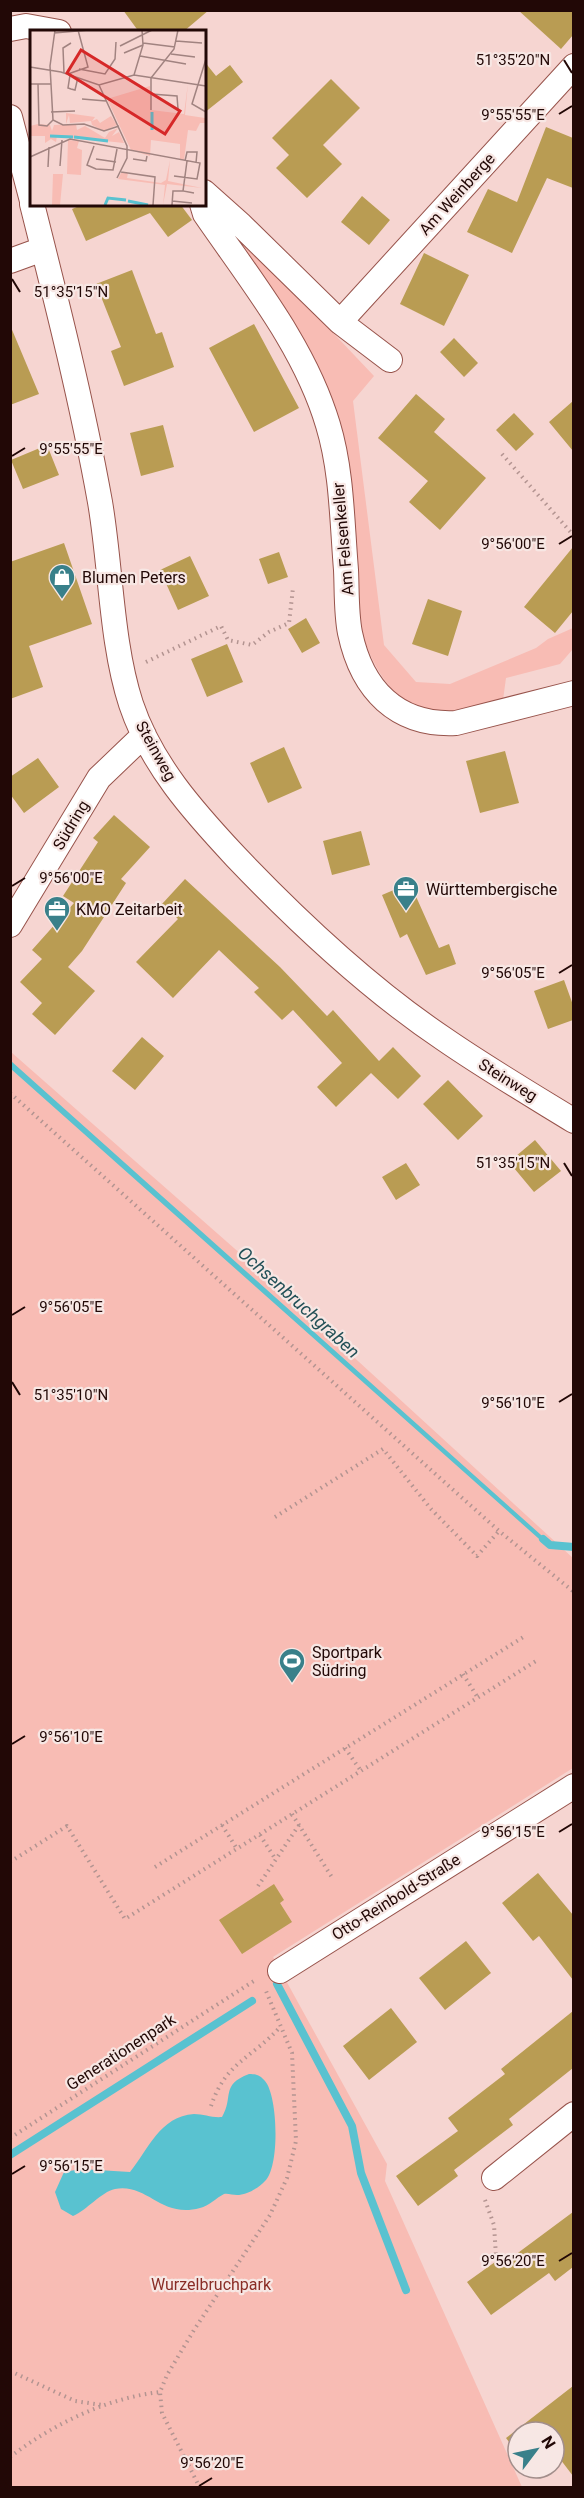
<svg xmlns="http://www.w3.org/2000/svg" width="584" height="2498" font-family="Roboto,sans-serif">
<style>
.green{fill:#f8bcb4}
.water{fill:#59c2d0}
.lines{fill:none;stroke-linecap:round;stroke-linejoin:round}
.stream{stroke:#59c2d0;stroke-width:8}
.building{fill:#b99c53}
.street-casing{stroke:#97534b;stroke-width:26}
.path{stroke:#b39491;stroke-width:4;stroke-dasharray:1.5 4.5;stroke-linecap:butt}
.street{stroke:#fff;stroke-width:24}
.ticks{fill:none;stroke:#220806;stroke-width:2}
.labels{text-anchor:middle;dominant-baseline:central;stroke-width:4.5;stroke-linejoin:round;paint-order:stroke}
.street-label{font-size:16px;fill:#220806;stroke:#f7e7e4}
.poi-label{font-size:16px;fill:#220806;stroke:#f7e7e4;text-anchor:start}
.park-label{font-size:16px;fill:#8a2d26;stroke:#f7e7e4}
.water-label{font-size:18px;font-style:italic;fill:#225057;stroke:#f7e7e4}
.inset-river{fill:none;stroke:#59c2d0;stroke-width:3}
.inset-road{fill:none;stroke:#a18380;stroke-width:1.5}
.view{fill:#d62828;fill-opacity:0.15;stroke:#d62828;stroke-width:3}
.inset-edge{fill:none;stroke:#220806;stroke-width:3}
.ticks-label{font-size:15px;text-anchor:middle;fill:#220806;stroke:#f7e7e4;stroke-width:4.5;stroke-linejoin:round;paint-order:stroke}
</style>
<rect width="100%" height="100%" fill="#f6d5d1"/>
<!-- green -->
<path class="green" d="M214,214L229,223L374,376L353,401L384,645L416,682L450,684L536,648L548,639L573,628V649L560,664L506,678L503,700C489,704 476,708 462,711C400,721 373,673 359,622L343,459Z
M11,1052L251,1263L574,1559L573,1768L273,1957L387,2164L385,2181L522,2487H11Z"/>
<!-- water -->
<path class="water" d="M11,1061L550,1543V1545L547,1546L11,1069Z
M249,2074C256,2074 260,2075 265,2081C278,2096 280,2167 265,2181C259,2188 246,2195 237,2195C233,2195 227,2193 224,2194C216,2198 209,2206 200,2208C161,2219 148,2183 115,2189C101,2192 87,2210 73,2216L61,2209L55,2192L64,2172L81,2169L130,2172C148,2150 160,2116 194,2114C204,2114 212,2118 222,2117C234,2097 220,2085 249,2074Z"/>
<g class="lines">
<!-- stream -->
<path class="stream" d="M543,1539L550,1545L574,1547
M277,1984L352,2126L361,2173L406,2290
M10,2155L252,2001"/>
</g>
<!-- building -->
<path class="building" d="M123,10H209L183,32H139Z
M518,10H573V35L561,49Z
M204,61L216,76L230,65L243,82L204,113Z
M331,79L360,108L323,145L342,164L307,198L276,168L289,155L272,138Z
M546,127L573,138V188L547,178L512,253L467,232L488,189L517,202Z
M362,196L390,220L369,245L341,222Z
M84,204H180L192,220L168,237L150,213L86,241L72,209Z
M424,253L469,275L444,326L400,304Z
M132,270L156,334L162,332L174,367L124,386L111,351L121,347L96,284Z
M254,324L299,408L254,432L209,348Z
M10,325L39,394L10,405Z
M454,338L478,363L464,377L440,352Z
M416,394L445,419L434,432L486,478L440,530L409,502L428,481L378,438Z
M573,401V451L549,422Z
M514,413L534,434L516,451L496,430Z
M163,425L174,467L141,476L130,433Z
M47,445L59,475L23,489L11,460Z
M64,543L92,624L29,646L43,687L10,699V562Z
M573,547V611L555,633L524,607Z
M279,552L288,577L268,584L259,559Z
M190,556L209,596L178,610L160,570Z
M428,599L462,611L448,656L412,644Z
M306,618L320,643L302,653L288,629Z
M227,644L243,682L207,697L191,659Z
M284,747L302,788L268,803L250,763Z
M505,751L519,803L480,813L466,761Z
M38,758L59,787L24,813L10,794V777Z
M114,815L150,847L121,879L126,883L82,951L68,967L95,991L55,1035L32,1014L42,1003L20,982L42,959L32,950L74,903L63,896L98,842L93,838Z
M361,831L370,865L332,875L323,841Z
M185,879L280,967L327,1016L333,1010L379,1061L393,1047L421,1076L398,1099L371,1073L336,1107L317,1087L342,1063L293,1010L282,1020L254,992L259,988L219,950L173,998L136,962L178,919L162,904Z
M410,883L439,948L449,944L456,964L426,975L407,934L400,938L382,895Z
M564,980L573,1005V1020L548,1029L534,991Z
M142,1037L164,1056L135,1090L112,1071Z
M448,1080L483,1116L458,1140L423,1104Z
M535,1140L561,1171L534,1192L509,1162Z
M406,1163L420,1185L396,1200L382,1177Z
M538,1873L573,1915V1980L539,1936L533,1941L502,1903Z
M274,1884L284,1900L280,1903L292,1922L242,1954L219,1920Z
M466,1941L491,1973L445,2010L419,1978Z
M391,2008L417,2042L369,2080L343,2046Z
M573,2011V2068L509,2119L513,2125L454,2170L458,2176L418,2206L396,2176L458,2131L448,2118L505,2074L501,2069Z
M573,2212V2267L555,2281L549,2273L491,2315L467,2282L495,2262L499,2267Z
M573,2386V2476L554,2451V2432H518V2454L506,2438Z"/>
<g class="lines">
<!-- street casing -->
<g class="street-casing">
<path id="street" d="M10,29L26,26L59,32
M10,117L32,201
M204,192L241,225L340,322L574,66
M32,204C57,303 82,402 100,502C111,566 111,643 131,704C151,764 193,811 236,857C299,923 368,988 444,1039C486,1068 530,1094 574,1121
M202,204L205,214C251,281 305,347 328,425C342,471 342,522 346,570C347,590 346,613 350,633C362,690 397,726 456,723L574,693
M10,261L43,249
M340,322L390,360
M10,925L99,778L144,735
M280,1971L574,1786
M494,2178L574,2114"/>
</g>
<!-- path -->
<path class="path" d="M502,454L574,536
M146,662L221,626L228,640L252,645L269,632L289,623L293,588
M10,1093L499,1531L574,1592
M275,1517L383,1449L431,1509L477,1556L499,1531
M463,1674L478,1698
M345,1748L361,1771
M292,1814L333,1879
M222,1825L237,1849
M260,1835L276,1860
M10,1862L67,1826L125,1919L536,1661
M155,1867L525,1636
M258,1886L299,1825
M211,2106C226,2061 253,2058 281,2026
M10,2138L257,1979
M485,2200L494,2225L496,2256
M10,2371L75,2401L102,2405
M10,2457C53,2424 107,2398 160,2392
M200,2488L162,2413L160,2392L167,2375L194,2330L270,2215L287,2178L296,2141L292,2053L266,1991"/>
<!-- street -->
<use href="#street" class="street"/>
</g>
<!-- ticks -->
<path class="ticks" d="M564,60L572,73M559,114L572,106M12,279L20,292M12,456L25,448M559,544L572,536M12,886L25,878M559,973L572,965M564,1163L572,1176M12,1315L25,1307M12,1382L20,1395M559,1402L572,1394M12,1744L25,1736M559,1832L572,1824M12,2174L25,2166M559,2261L572,2253M199,2486L212,2478"/>
<!-- icons -->
<defs>
<g id="shop-pin" transform="scale(1.35)"><path d="M0 17L-7.5 6A9.5 9.5 0 1 1 7.5 6Z" fill="#39808a" stroke="#f7e7e4"/><path d="M-5-2.5h2.3a2.7 3.5 0 0 1 5.4 0H5L5.5 6h-11ZM-1.5-2.5h3a1.5 2.3 0 0 0-3 0Z" fill="#fff"/></g>
<g id="office-pin" transform="scale(1.35)"><path d="M0 17L-7.5 6A9.5 9.5 0 1 1 7.5 6Z" fill="#39808a" stroke="#f7e7e4"/><path d="M-6-3h4V-5.5h4V-3h4V5H-6ZM-1-4.5V-3h2v-1.5ZM-6 0V1H6V0Z" fill="#fff"/></g>
<g id="stadium-pin" transform="scale(1.35)"><path d="M0 17L-7.5 6A9.5 9.5 0 1 1 7.5 6Z" fill="#39808a" stroke="#f7e7e4"/><path d="M0-5a6.5 5 0 1 0 0 10a6.5 5 0 1 0 0-10ZM-3.5-1.8h7v3.6h-7Z" fill="#fff"/></g>
</defs>
<g fill-rule="evenodd">
<use href="#shop-pin" x="62" y="577"/>
<use href="#office-pin" x="406" y="889"/>
<use href="#office-pin" x="57" y="909"/>
<use href="#stadium-pin" x="292" y="1661"/>
</g>
<g class="labels">
<!-- street labels -->
<g class="street-label">
<text transform="translate(457 194) rotate(-48)">Am Weinberge</text>
<text transform="translate(343 539) rotate(-95)">Am Felsenkeller</text>
<text transform="translate(156 751) rotate(61)">Steinweg</text>
<text transform="translate(71 825) rotate(-59)">Südring</text>
<text transform="translate(508 1080) rotate(32)">Steinweg</text>
<text transform="translate(396 1897) rotate(-32)">Otto-Reinbold-Straße</text>
<text transform="translate(121 2052) rotate(-33)">Generationenpark</text>
</g>
<!-- poi labels -->
<g class="poi-label">
<text x="82" y="577">Blumen Peters</text>
<text x="426" y="889">Württembergische</text>
<text x="76" y="909">KMO Zeitarbeit</text>
<text x="312" y="1652">Sportpark<tspan x="312" dy="18">Südring</tspan></text>
</g>
<!-- park labels -->
<g class="park-label">
<text x="211" y="2284">Wurzelbruchpark</text>
</g>
<!-- water labels -->
<g class="water-label">
<text transform="translate(299 1302) rotate(42)">Ochsenbruchgraben</text>
</g>
</g>
<!-- overview -->
<g transform="translate(30 30)">
<rect width="176" height="176" fill="#f6d5d1"/>
<path d="M158,53L155,85L175,88V93H170L166,101L158,100L154,130H150V114L121,110L120,126L101,120L77,69L120,56L121,80L154,84ZM36,83L65,87L62,91L67,89L70,93L81,86L87,95L74,101L62,95L61,91L40,93L39,85L36,94ZM8,94L20,95L22,101L24,95L46,94L47,100L55,96L75,108L79,102L88,98L82,106L89,102L94,113L27,106L26,112L21,109L15,113V106H0V96ZM38,110L49,111L47,118L52,120L51,145L37,144ZM140,130L138,151L172,158L137,154L133,175L135,155L88,149L91,143H98L97,148L131,153L136,150ZM23,144H33L30,175H22Z" fill="#f8bcb4"/>
<path class="inset-river" d="M122,82V100M20,106L43,107M44,107L78,111M98,171L118,175M75,175L78,168L96,170"/>
<path class="inset-road" d="M25,0L20,36L23,90L33,95L54,94L74,101L89,96M24,3L59,0M146,11L172,13M113,13L145,17M90,16L122,0M94,23L113,15M141,24L165,27M110,26L156,34M176,29L162,74L176,82M0,37L31,42L69,55L104,45L176,56M49,39L75,44L85,29L86,12M34,43L33,18L41,13M38,44L58,37L48,0M40,45L38,58L41,59L45,60L48,47M104,45L113,15L112,0M0,54H21M8,54L9,95L17,96L23,90M69,55L97,116V128L87,148M121,64L147,66L148,79M52,69L76,71M121,80V48L144,19L148,0M21,82L45,81M64,116L57,135L66,139L83,140L87,119M0,127L40,109L170,133L167,149L144,146M66,129L86,132M103,129L116,131L117,126M155,131L157,122H167L166,133M157,131L153,161L164,163M30,136L32,110M18,137L19,117M91,142L125,147L123,175M142,171L162,173M142,175L143,161H153"/>
<path class="view" d="M51,20L150,81L135,104L37,43Z"/>
<rect width="176" height="176" class="inset-edge"/>
</g>
<g class="ticks-label">
<text x="513" y="65">51°35'20"N</text>
<text x="513" y="120">9°55'55"E</text>
<text x="71" y="297">51°35'15"N</text>
<text x="71" y="454">9°55'55"E</text>
<text x="513" y="549">9°56'00"E</text>
<text x="71" y="883">9°56'00"E</text>
<text x="513" y="978">9°56'05"E</text>
<text x="513" y="1168">51°35'15"N</text>
<text x="71" y="1312">9°56'05"E</text>
<text x="71" y="1400">51°35'10"N</text>
<text x="513" y="1408">9°56'10"E</text>
<text x="71" y="1742">9°56'10"E</text>
<text x="513" y="1837">9°56'15"E</text>
<text x="71" y="2171">9°56'15"E</text>
<text x="513" y="2266">9°56'20"E</text>
<text x="212" y="2468">9°56'20"E</text>
</g>
<!-- border -->
<rect width="584" height="2498" fill="none" stroke="#220806" stroke-width="24"/>
<!-- north arrow -->
<g transform="translate(536 2450) rotate(58)"><circle r="28" fill="#f7e7e4" stroke="#a28e8b" stroke-width="1.5"/>
<path d="M0-4.5L10 22L0 15L-10 22Z" fill="#39808a"/>
<text y="-9" font-size="16" font-weight="bold" text-anchor="middle" fill="#220806">N</text>
</g>
</svg>
